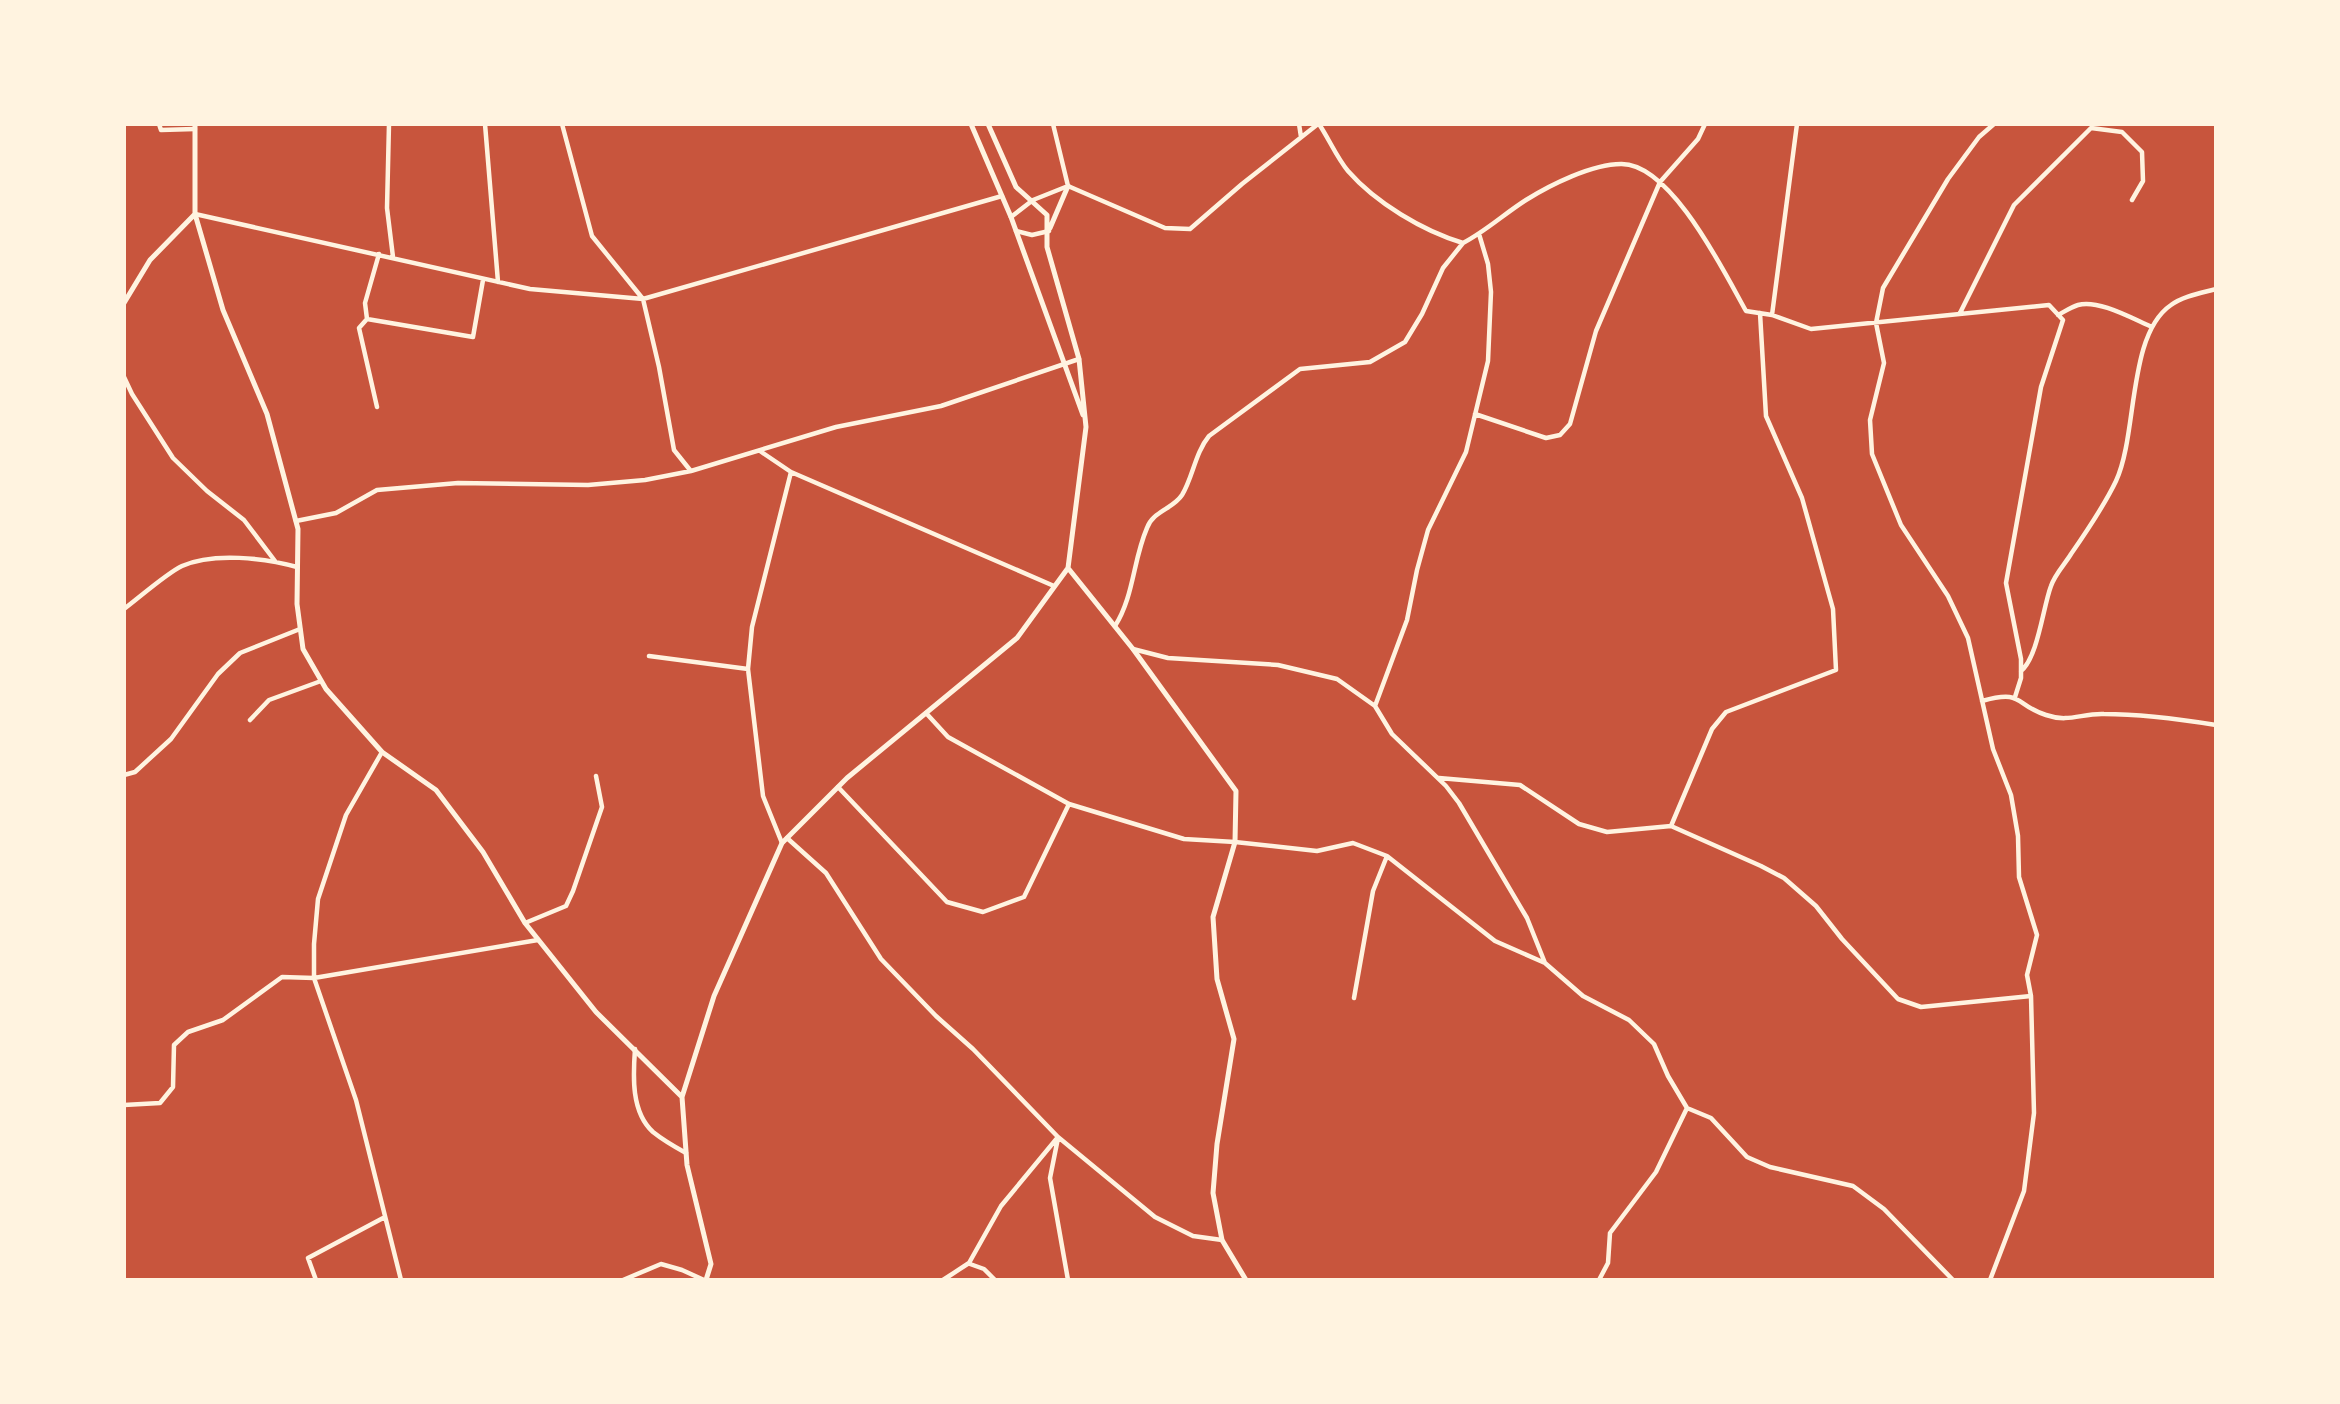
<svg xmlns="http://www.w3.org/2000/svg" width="2340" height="1404" font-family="'Noto Sans',sans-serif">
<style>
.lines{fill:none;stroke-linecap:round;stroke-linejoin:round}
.minor{stroke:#fff3e0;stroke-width:4.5}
.tertiary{stroke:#fff3e0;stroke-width:5}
</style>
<rect width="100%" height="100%" fill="#c8553d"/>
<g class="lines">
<!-- minor -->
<path class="minor" d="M159,124L161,130L195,129
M389,124L387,208L393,257
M485,124L498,282
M562,124L592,236L643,299L659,367L674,450L690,470
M1053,124L1068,186
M1299,124L1301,137
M1319,124C1329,139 1337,158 1348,171C1376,203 1423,231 1463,243C1486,231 1504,214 1526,200C1550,185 1592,164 1621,164C1671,163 1724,272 1746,311L1772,315L1811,329L2049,305L2063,320L2041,387L2006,583L2021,659V678L2015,697
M195,214L530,289L643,299L1002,196
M1011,217L1033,200L1068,186L1165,228L1190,229L1242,184L1318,124
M1016,231L1032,235L1049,231
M1960,313L2014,205L2091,128L2122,132L2142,152L2143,181L2132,200
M1772,315L1797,124
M2058,315C2064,312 2071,307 2078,305C2098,299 2133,319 2152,327
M367,319L473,337L483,280
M124,377L132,394L173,458L207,491L244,520L275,561
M377,407L359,328L367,319L365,303L379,254
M1475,414L1546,438L1560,435L1570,424L1596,331L1660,182L1698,139L1705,124
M760,451L791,472L1054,586
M296,521L336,513L377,490L458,483L588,485L645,480L691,471L836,427L941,406L1079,359
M124,609C140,597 167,573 182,566C213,552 265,558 297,567
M1115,626C1134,596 1133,560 1147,528C1153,511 1173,509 1182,495C1193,477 1195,453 1209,436L1300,369L1370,362L1405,342L1422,314L1443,268L1463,243
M1133,649L1168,658L1278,665L1337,679L1375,706L1392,734L1446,786L1459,803L1527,918L1545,963L1583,996L1629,1020L1654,1044L1668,1076L1687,1108L1711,1118L1747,1157L1770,1167L1853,1186L1884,1209L1953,1280
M649,656L748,669
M2021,671C2038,657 2043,607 2051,586C2055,574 2065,564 2071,554C2087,531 2104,506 2116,481C2138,434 2127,335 2171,305C2183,296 2201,293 2216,289
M1982,701C2024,689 2014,705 2046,715C2069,723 2082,713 2104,714C2141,714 2179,719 2216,725
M1375,706L1407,620L1417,570L1428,530L1466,452L1488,361L1491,292L1488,264L1479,234
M926,713L948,737L1069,804L1184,839L1235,842L1317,851L1353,843L1387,856L1495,941L1545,963
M250,720L269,700L321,681
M382,752L346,815L318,899L314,944V978L356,1100L401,1280
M124,775L135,772L171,739L218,674L240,653L300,629
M1439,778L1520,785L1579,824L1607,832L1671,826L1761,866L1784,878L1816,906L1842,939L1898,999L1921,1007L2031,996
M838,787L947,902L983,912L1024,897L1069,804
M1671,826L1712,729L1726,712L1836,670L1833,609L1802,498L1766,416L1760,313
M787,838L826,873L881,959L936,1016L973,1049L1058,1137L1155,1217L1193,1236L1222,1240
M782,843L763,796L748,669L752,627L791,472
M525,923L566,906L573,891L602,807L596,776
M1354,998L1373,891L1387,856
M635,1049C633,1076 631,1112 653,1132C663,1140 675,1147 686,1153
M124,1105L160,1103L173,1087L174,1045L188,1032L223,1020L282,977L314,978L538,940
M1058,1138L1050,1178L1068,1280
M970,1264L984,1269L995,1280
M316,1280L308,1258L385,1217
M623,1280L661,1264L682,1270L704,1280
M943,1280L969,1263L1001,1206L1058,1137
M1599,1280L1608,1263L1610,1233L1656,1172L1687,1108
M1990,1280L2024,1191L2034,1113L2031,996L2027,975L2037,935L2019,877L2018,836L2011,795L1993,749L1968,638L1948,596L1901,525L1872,454L1870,420L1884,363L1876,323L1883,288L1948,179L1979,137L1994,124"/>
<!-- tertiary -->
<path class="tertiary" d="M195,124V214L223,310L267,414L298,529L297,604L303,649L326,689L382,752L436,790L483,852L525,923L596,1012L682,1097
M971,124L1011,217L1083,415
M1050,228L1068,186
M124,303L150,260L195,214
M1068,568L1133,649L1236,791L1235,842L1213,917L1217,979L1234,1039L1217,1144L1213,1193L1222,1240L1246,1280
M706,1280L711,1264L687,1165L682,1097L714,996L782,843L847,778L1017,638L1068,568L1086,427L1079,359L1047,247V215L1016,187L988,124"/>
</g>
<!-- border -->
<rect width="2340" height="1404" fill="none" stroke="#fff3e0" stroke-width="252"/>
</svg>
